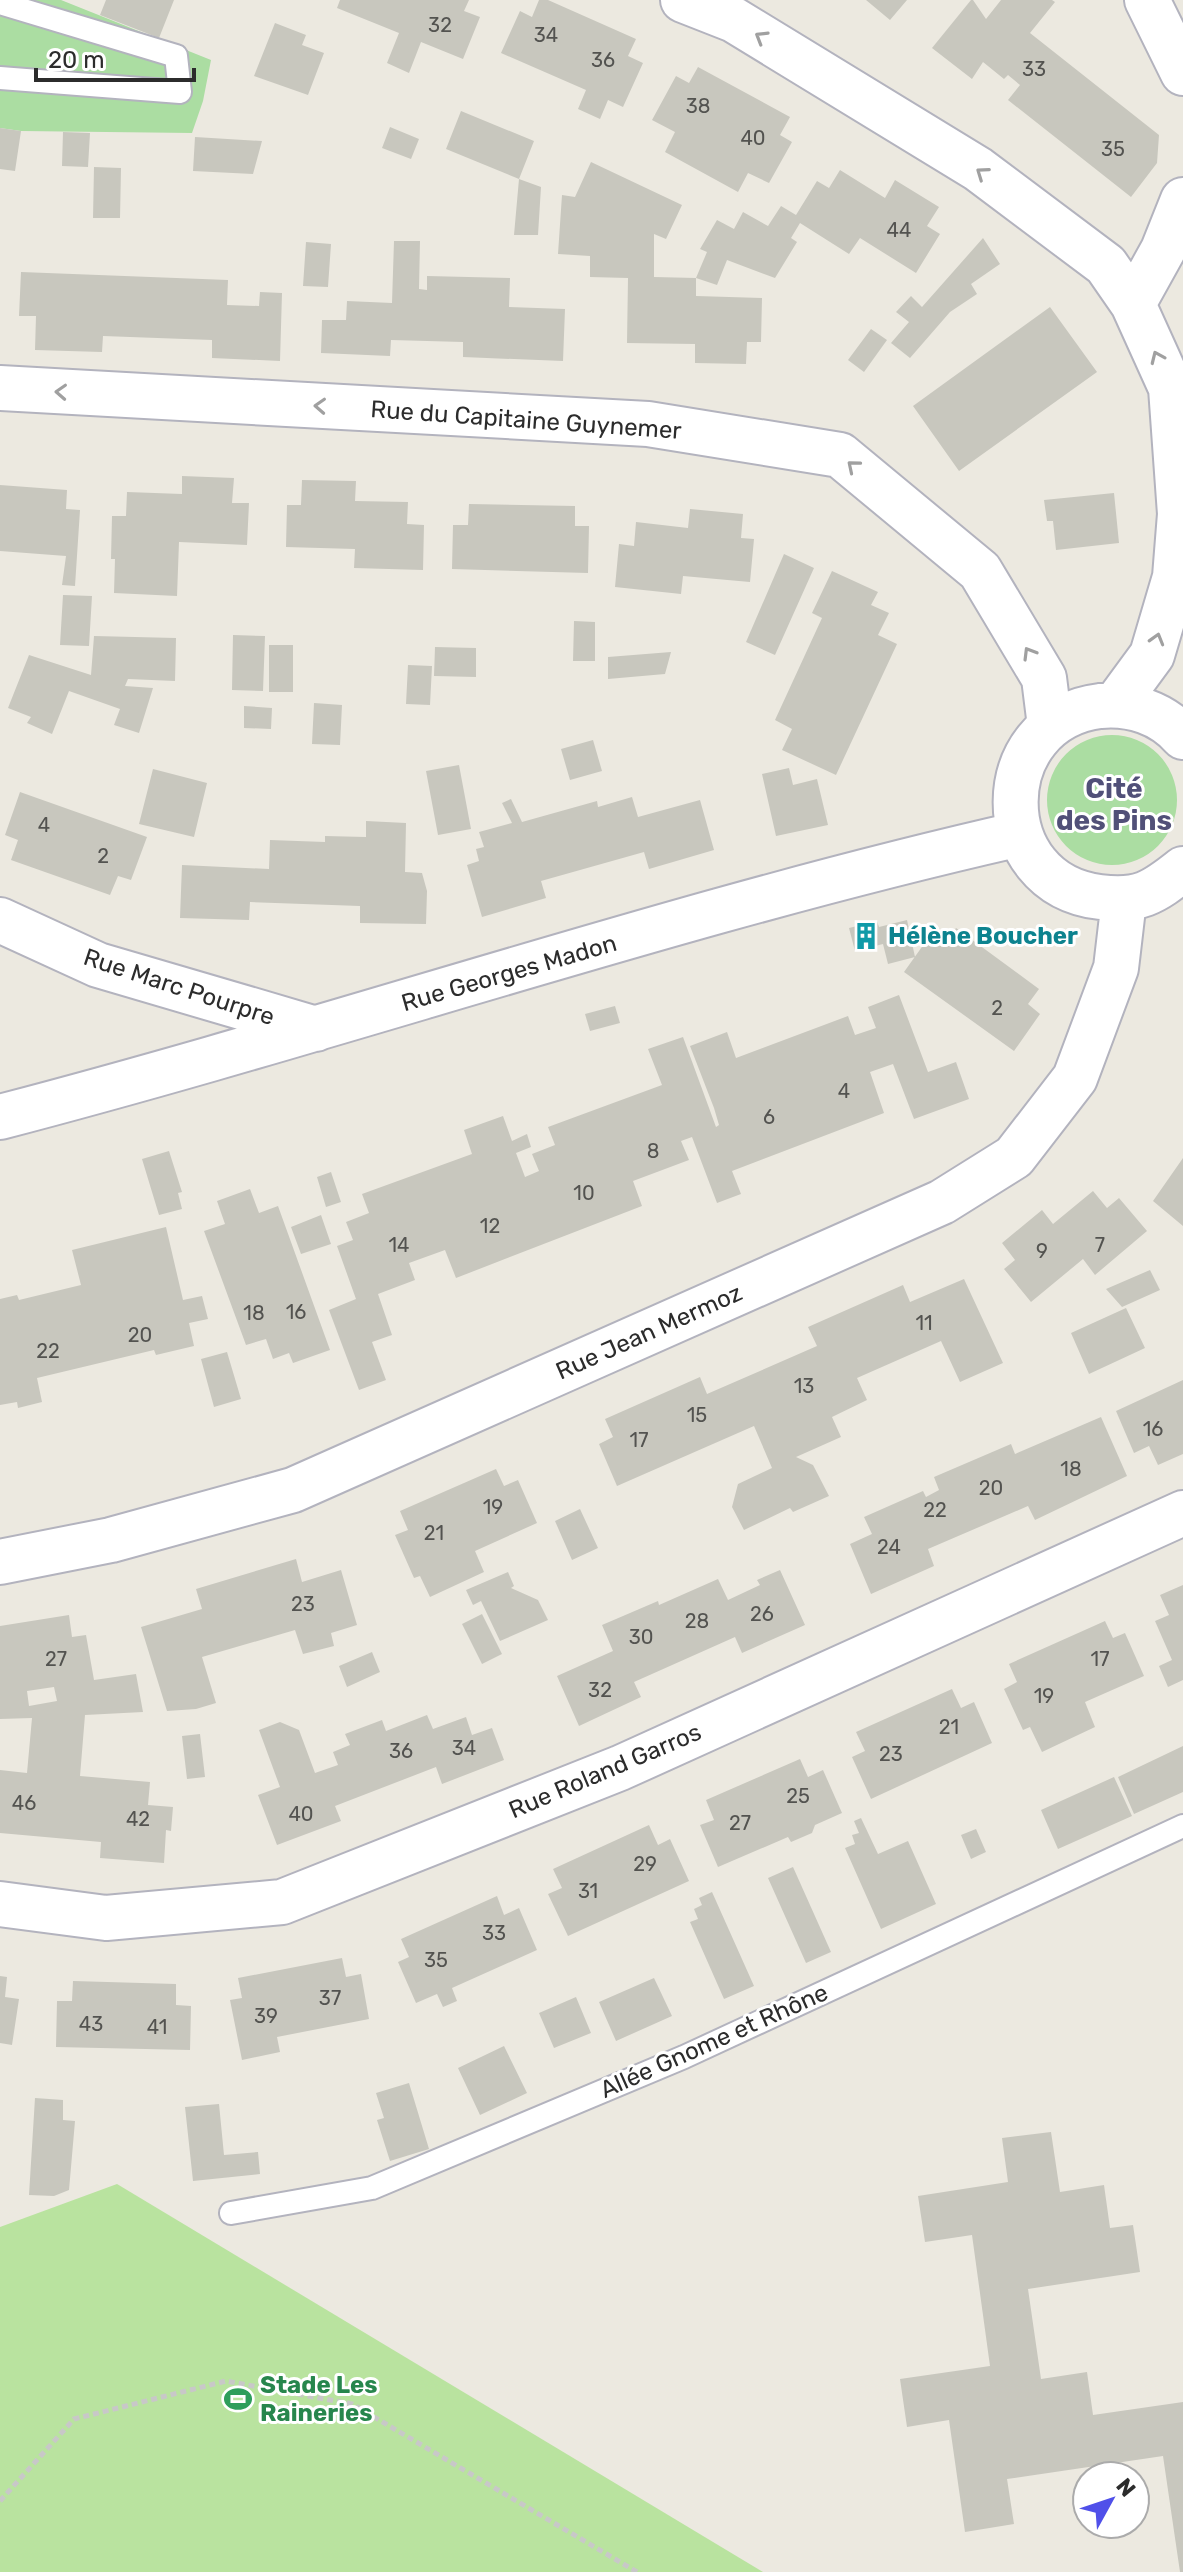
<svg xmlns="http://www.w3.org/2000/svg" width="1183" height="2572" font-family="Rubik,sans-serif">
<style>
.green{fill:#abdda2}
.pitch{fill:#b9e39f}
.building{fill:#c8c7be;fill-rule:evenodd}
.lines{fill:none;stroke-linecap:round;stroke-linejoin:round}
.service-casing{stroke:#b3b3be;stroke-width:26}
.minor-casing{stroke:#b3b3be;stroke-width:48}
.path{stroke:#c8c8c8;stroke-width:5;stroke-dasharray:6 4;stroke-linecap:butt}
.service{stroke:#fff;stroke-width:22}
.minor{stroke:#fff;stroke-width:44}
.oneway{stroke:#a0a0a0}
.labels{text-anchor:middle;dominant-baseline:central;stroke-width:6;stroke-linejoin:round;paint-order:stroke}
.number-label{font-size:20px;fill:#535350}
.street-label{font-size:24px;fill:#2c2c2c;stroke:#fff}
.culture-label{font-size:24px;font-weight:bold;fill:#0d838f;stroke:#fff;text-anchor:start}
.leisure-label{font-size:24px;font-weight:bold;fill:#27864d;stroke:#fff;text-anchor:start}
.quarter-label{font-size:28px;font-weight:bold;fill:#515078;stroke:#fff}
</style>
<rect width="100%" height="100%" fill="#ece9e0"/>
<!-- green -->
<path class="green" d="M0,0H61L211,60L203,101L192,133L21,131L0,128Z
M1047 800a65 65 0 1 1 130 0a65 65 0 1 1-130 0Z"/>
<!-- pitch -->
<path class="pitch" d="M117,2184L763,2572H0V2227Z"/>
<!-- building -->
<path class="building" d="M106,0H174L159,38L100,15Z
M340,0H469L464,11L480,17L463,59L421,42L409,73L387,63L399,33L337,8Z
M539,0H548L636,39L628,56L643,63L623,107L608,100L600,119L578,109L586,90L501,53L520,11L532,17Z
M866,0H907L890,20Z
M971,0H973L986,19L1001,0H1052L1055,2L1030,33L1159,135L1157,163L1131,197L1008,100L1020,85L1008,75L1004,79L983,62L972,79L932,48Z
M275,23L306,35L302,45L324,53L308,95L254,76Z
M698,67L790,117L780,135L792,142L769,183L748,173L738,192L665,152L675,132L652,120L676,76L689,83Z
M461,111L534,141L519,179L446,149Z
M390,127L419,139L411,159L382,148Z
M0,128L21,131L15,171L0,169Z
M63,132L90,133L88,167L62,166Z
M195,137L262,141L253,174L193,171Z
M591,162L682,205L666,239L654,234V277L696,278V296L762,298L761,342H747L746,364L695,363V344L627,343L628,278L590,277V256L558,254L562,195L575,197Z
M94,167L121,168L120,218H93Z
M840,170L885,198L895,180L939,207L927,226L940,234L916,273L860,238L849,254L800,223L791,238L797,242L775,278L727,260L717,285L696,278L707,252L700,249L717,220L734,229L743,212L768,226L781,206L796,215L817,181L829,188Z
M519,179L541,187L538,235H514Z
M983,238L1000,264L971,284L977,294L950,312L910,358L891,343L909,322L896,312L911,296L922,307Z
M394,241H420L419,289L427,290V276L510,278L509,307L565,309L563,361L463,357V342L391,340L390,356L321,353L322,320H346L347,301L392,303Z
M306,242L331,244L328,287L303,286Z
M21,272L228,280L227,305L259,306L260,292L282,293L280,361L212,358V340L103,336L102,352L35,350L36,316H19Z
M1050,307L1097,372L959,471L913,406Z
M871,329L887,340L864,372L848,360Z
M182,476L234,478L232,503H249L247,545L179,542L177,596L114,593L115,559H111L112,516H126L127,492L182,494Z
M302,480L356,481L355,501L408,502L407,524L424,525L423,570L354,568L355,549L286,547L287,505H301Z
M0,485L67,490L66,509L80,510L75,586L62,585L66,556L0,551Z
M1114,493L1119,543L1056,550L1053,521H1047L1044,500Z
M469,504L575,506V526H589L588,573L452,569L453,525H468Z
M690,509L743,514L741,538L754,539L750,582L683,576L681,594L615,587L619,544L634,546L636,522L688,528Z
M784,554L814,568L775,655L746,642Z
M832,571L878,592L871,605L889,613L878,635L897,644L836,775L782,750L792,729L775,720L822,618L812,613Z
M63,595L92,596L89,646L60,645Z
M574,621L595,622V661H573Z
M233,635L265,636L263,691L232,690Z
M94,636L176,638L175,681L128,679L125,686L153,688L139,733L114,725L120,709L69,691L52,734L27,723L31,717L8,708L29,655L91,675Z
M269,645H293V692H269Z
M435,647L476,648V677L434,676Z
M671,652L665,674L608,679V657Z
M408,665L432,666L430,705L406,704Z
M314,703L342,705L340,745L312,744Z
M244,706L272,708L271,729L244,728Z
M593,740L602,771L570,780L561,749Z
M459,765L471,829L438,835L426,771Z
M789,768L793,785L817,779L828,825L776,836L762,774Z
M153,769L207,783L194,837L139,824Z
M20,792L147,837L131,880L118,876L110,895L11,860L18,840L5,835Z
M632,797L638,817L700,800L714,850L649,869L644,852L541,881L546,898L482,917L467,865L479,861L476,849L484,847L479,832L512,823L502,803L511,799L522,822L597,801L598,807Z
M366,821L406,823L405,872L422,873L427,891L426,924L360,923V906L250,902L249,920L180,918L182,865L269,869L270,840L325,842V836L366,837Z
M907,920L915,957L888,964L883,944L855,951L849,928L877,921L879,927Z
M956,928L1039,989L1028,1004L1040,1014L1014,1051L904,972L929,937L942,947Z
M899,995L928,1072L956,1062L969,1099L914,1119L893,1064L870,1072L884,1113L732,1171L741,1194L717,1203L692,1137L681,1141L689,1160L633,1181L642,1206L456,1278L445,1250L409,1263L415,1280L378,1294L392,1335L372,1342L386,1380L359,1390L329,1310L356,1299L337,1246L353,1240L346,1222L369,1213L362,1194L472,1154L464,1130L503,1116L512,1141L527,1134L531,1147L516,1153L525,1177L539,1171L532,1154L555,1145L548,1127L662,1085L648,1049L683,1037L716,1127L719,1125L714,1108L690,1046L727,1032L736,1058L848,1016L855,1035L876,1028L868,1007Z
M615,1006L620,1023L590,1031L585,1014Z
M169,1151L182,1192L178,1193L182,1209L159,1215L142,1159Z
M1183,1158V1226L1153,1201Z
M331,1172L341,1202L326,1207L317,1177Z
M250,1189L259,1213L278,1206L330,1350L293,1363L289,1353L273,1359L266,1339L246,1345L204,1231L225,1224L217,1201Z
M1093,1191L1107,1208L1119,1198L1147,1231L1095,1275L1083,1259L1031,1302L1004,1269L1015,1260L1002,1243L1042,1210L1053,1224Z
M321,1215L331,1244L301,1254L291,1227Z
M166,1227L183,1300L202,1296L208,1319L189,1323L194,1346L156,1355L154,1350L37,1378L42,1402L18,1408L17,1402L0,1405V1299L17,1295L19,1300L81,1285L72,1250Z
M1150,1270L1160,1290L1122,1307L1106,1289Z
M964,1279L1003,1363L960,1382L941,1341L857,1378L867,1400L832,1417L841,1437L796,1457L813,1465L829,1496L793,1512L790,1508L744,1530L732,1507L738,1484L772,1468L754,1426L617,1486L599,1444L613,1437L605,1419L700,1377L707,1394L817,1346L808,1327L903,1285L910,1302Z
M1126,1308L1145,1348L1089,1374L1071,1333Z
M227,1352L241,1399L214,1407L201,1359Z
M1183,1380V1454L1158,1465L1149,1446L1134,1453L1116,1411Z
M1101,1417L1127,1476L1035,1520L1028,1506L928,1549L934,1566L871,1594L850,1544L872,1534L864,1517L923,1491L926,1497L939,1490L934,1477L1011,1444L1015,1454Z
M496,1469L504,1486L518,1480L537,1523L475,1551L484,1572L430,1597L420,1576L414,1578L395,1535L408,1530L400,1511Z
M580,1509L598,1548L572,1560L555,1521Z
M296,1559L302,1582L341,1570L357,1625L331,1633L334,1646L303,1654L295,1630L202,1657L216,1703L196,1709L167,1711L141,1627L202,1609L196,1589Z
M780,1570L805,1625L742,1653L735,1637L634,1682L641,1697L579,1726L557,1676L613,1651L602,1625L658,1601L659,1605L718,1579L728,1600L760,1585L757,1580Z
M508,1572L514,1586L511,1588L538,1600L548,1620L500,1641L481,1601L473,1605L466,1590Z
M1183,1585V1680L1168,1687L1159,1666L1172,1660L1155,1621L1169,1615L1160,1595Z
M482,1614L502,1654L482,1664L462,1624Z
M69,1615L72,1637L86,1635L94,1680L136,1674L143,1712L85,1715L80,1776L150,1782L148,1805L173,1807L171,1831L166,1830L164,1863L100,1858L101,1842L0,1833V1770L27,1773L32,1718L0,1719V1626ZM54,1687L57,1701L29,1706L27,1691Z
M1105,1621L1113,1638L1125,1633L1144,1676L1085,1702L1095,1727L1042,1752L1030,1727L1023,1730L1004,1689L1017,1682L1009,1664Z
M372,1652L380,1672L347,1687L339,1666Z
M952,1689L961,1708L974,1702L992,1743L871,1799L852,1757L865,1751L856,1732Z
M427,1715L433,1729L466,1717L472,1735L492,1728L504,1760L442,1784L436,1767L335,1806L341,1821L277,1845L258,1795L280,1787L259,1730L280,1722L299,1730L315,1773L338,1765L333,1752L350,1745L345,1734L382,1720L386,1731Z
M200,1734L205,1777L187,1779L182,1736Z
M1183,1746V1792L1134,1814L1118,1777Z
M800,1759L808,1777L823,1770L842,1813L815,1825L812,1833L791,1842L788,1837L718,1867L700,1825L714,1820L706,1800Z
M1114,1777L1132,1816L1058,1849L1041,1810Z
M861,1818L878,1854L908,1841L936,1904L881,1929L845,1848L855,1844L852,1835L859,1833L854,1821Z
M649,1825L658,1845L670,1839L689,1881L568,1936L548,1894L562,1888L553,1869Z
M976,1829L986,1852L971,1859L961,1835Z
M793,1867L831,1952L806,1963L768,1878Z
M712,1892L754,1986L724,1999L690,1922L698,1919L694,1909L702,1905L699,1898Z
M497,1896L504,1915L519,1908L537,1950L452,1988L457,2001L443,2007L437,1994L416,2003L398,1962L409,1957L401,1939Z
M342,1958L346,1977L361,1974L369,2019L277,2037L280,2052L242,2060L230,2000L242,1998L238,1978Z
M0,1976L7,1977L5,1997L19,1999L12,2045L0,2043Z
M654,1978L672,2016L616,2041L599,2002Z
M73,1981L176,1984V2005L191,2006L190,2050L56,2047L57,2001H72Z
M576,1997L591,2033L554,2048L539,2013Z
M504,2046L527,2093L480,2115L458,2068Z
M409,2083L429,2149L390,2161L377,2120L384,2118L376,2093Z
M35,2098L63,2100V2120L75,2121L69,2190L54,2196L29,2195Z
M219,2104L224,2155L258,2152L260,2174L193,2181L185,2107Z
M1051,2132L1060,2192L1104,2185L1110,2228L1133,2225L1140,2272L1028,2289L1041,2379L1087,2372L1093,2415L1183,2402V2572H1180L1163,2456L1007,2479L1014,2524L965,2532L949,2420L907,2427L900,2379L990,2366L972,2235L925,2242L918,2196L1008,2182L1002,2138Z"/>
<g class="lines">
<!-- service casing -->
<g class="service-casing">
<path id="service" d="M0,3L176,56L180,92L0,78
M231,2213L372,2188L684,2057L1183,1826"/>
</g>
<!-- minor casing -->
<g class="minor-casing">
<path id="minor" d="M683,0L734,20L978,169L1106,265L1133,304L1171,388L1180,514L1175,577L1152,655L1116,704
M1147,0L1183,73
M1133,304L1163,250L1183,200
M0,388L648,424L840,455L980,571L1044,678L1050,726
M1183,737C1162,713 1131,703 1100,706C988,720 987,884 1100,897C1139,902 1153,893 1183,869
M0,920L98,965L316,1029
M0,1117C341,1028 676,912 1020,834
M0,1562L111,1540L293,1490L942,1202L1014,1157L1075,1078L1116,968L1124,900
M0,1904L106,1918L282,1902L620,1768L1183,1513"/>
</g>
<!-- path -->
<path class="path" d="M0,2501L74,2419L226,2381L352,2404L637,2572"/>
<!-- service -->
<use href="#service" class="service"/>
<!-- minor -->
<use href="#minor" class="minor"/>
</g>
<!-- one-way arrows -->
<defs><path id="oneway-chevron" d="M-2-3.5L2.5 0L-2 3.5" fill="none" stroke-width="1.6" stroke-linecap="round" stroke-linejoin="round" transform="scale(2)"/></defs>
<g class="oneway">
<use href="#oneway-chevron" transform="translate(761 37) rotate(-149)"/>
<use href="#oneway-chevron" transform="translate(982 173) rotate(-145)"/>
<use href="#oneway-chevron" transform="translate(1157 357) rotate(-114)"/>
<use href="#oneway-chevron" transform="translate(61 392) rotate(-177)"/>
<use href="#oneway-chevron" transform="translate(320 406) rotate(-177)"/>
<use href="#oneway-chevron" transform="translate(853 466) rotate(-140)"/>
<use href="#oneway-chevron" transform="translate(1157 639) rotate(-74)"/>
<use href="#oneway-chevron" transform="translate(1029 653) rotate(-121)"/>
</g>
<!-- icons -->
<defs>
<g id="building-bare" transform="scale(2.16)"><path d="M-4-6H4V6H1V3H-1V6H-4ZM-2.5-4.3h1.7v1.8h-1.7ZM.8-4.3h1.7v1.8H.8ZM-2.5-1h1.7V.8h-1.7ZM.8-1h1.7V.8H.8Z" fill="#0f9aa8" stroke="#fff" stroke-width="2.5" paint-order="stroke"/></g>
<g id="stadium-bare" transform="scale(2.16)"><path d="M0-5a6.5 5 0 1 0 0 10a6.5 5 0 1 0 0-10ZM-3.5-1.8h7v3.6h-7Z" fill="#2e9e5b" stroke="#fff" stroke-width="2.5" paint-order="stroke"/></g>
</defs>
<g fill-rule="evenodd">
<use href="#building-bare" x="866" y="936"/>
<use href="#stadium-bare" x="238" y="2399"/>
</g>
<g class="labels">
<!-- number labels -->
<g class="number-label">
<text x="440" y="25">32</text>
<text x="546" y="35">34</text>
<text x="603" y="60">36</text>
<text x="1034" y="69">33</text>
<text x="698" y="106">38</text>
<text x="753" y="138">40</text>
<text x="1113" y="149">35</text>
<text x="899" y="230">44</text>
<text x="44" y="825">4</text>
<text x="103" y="856">2</text>
<text x="997" y="1008">2</text>
<text x="844" y="1091">4</text>
<text x="769" y="1117">6</text>
<text x="653" y="1151">8</text>
<text x="584" y="1193">10</text>
<text x="490" y="1226">12</text>
<text x="399" y="1245">14</text>
<text x="1100" y="1245">7</text>
<text x="1042" y="1251">9</text>
<text x="296" y="1312">16</text>
<text x="254" y="1313">18</text>
<text x="924" y="1323">11</text>
<text x="140" y="1335">20</text>
<text x="48" y="1351">22</text>
<text x="804" y="1386">13</text>
<text x="697" y="1415">15</text>
<text x="1153" y="1429">16</text>
<text x="639" y="1440">17</text>
<text x="1071" y="1469">18</text>
<text x="991" y="1488">20</text>
<text x="493" y="1507">19</text>
<text x="935" y="1510">22</text>
<text x="434" y="1533">21</text>
<text x="889" y="1547">24</text>
<text x="303" y="1604">23</text>
<text x="762" y="1614">26</text>
<text x="697" y="1621">28</text>
<text x="641" y="1637">30</text>
<text x="56" y="1659">27</text>
<text x="1100" y="1659">17</text>
<text x="600" y="1690">32</text>
<text x="1044" y="1696">19</text>
<text x="949" y="1727">21</text>
<text x="464" y="1748">34</text>
<text x="401" y="1751">36</text>
<text x="891" y="1754">23</text>
<text x="798" y="1796">25</text>
<text x="24" y="1803">46</text>
<text x="301" y="1814">40</text>
<text x="138" y="1819">42</text>
<text x="740" y="1823">27</text>
<text x="645" y="1864">29</text>
<text x="588" y="1891">31</text>
<text x="494" y="1933">33</text>
<text x="436" y="1960">35</text>
<text x="330" y="1998">37</text>
<text x="266" y="2016">39</text>
<text x="91" y="2024">43</text>
<text x="157" y="2027">41</text>
</g>
<!-- street labels -->
<g class="street-label">
<text transform="translate(526 420) rotate(4)">Rue du Capitaine Guynemer</text>
<text transform="translate(509 973) rotate(-16)">Rue Georges Madon</text>
<text transform="translate(179 987) rotate(18)">Rue Marc Pourpre</text>
<text transform="translate(649 1332) rotate(-24)">Rue Jean Mermoz</text>
<text transform="translate(605 1771) rotate(-23)">Rue Roland Garros</text>
<text transform="translate(714 2041) rotate(-24)">Allée Gnome et Rhône</text>
</g>
<!-- culture labels -->
<g class="culture-label">
<text x="888" y="936">Hélène Boucher</text>
</g>
<!-- leisure labels -->
<g class="leisure-label">
<text x="260" y="2385">Stade Les<tspan x="260" dy="28">Raineries</tspan></text>
</g>
<!-- quarter labels -->
<g class="quarter-label">
<text x="1114" y="788">Cité<tspan x="1114" dy="32">des Pins</tspan></text>
</g>
</g>
<!-- north arrow -->
<g transform="translate(1111 2500) rotate(50)"><circle r="38" fill="#ffffff" stroke="#ababab" stroke-width="2"/>
<path d="M0-6L14 30L0 20L-14 30Z" fill="#5050e9"/>
<text y="-12" font-size="22" font-weight="bold" text-anchor="middle" fill="#2c2c2c">N</text>
</g>
<!-- scale -->
<path d="M36 68v12h158v-12" fill="none" stroke="#2c2c2c" stroke-width="4"/>
<text x="48" y="68" font-size="24" fill="#2c2c2c" stroke="#ffffff" stroke-width="6" paint-order="stroke">20 m</text>
</svg>
